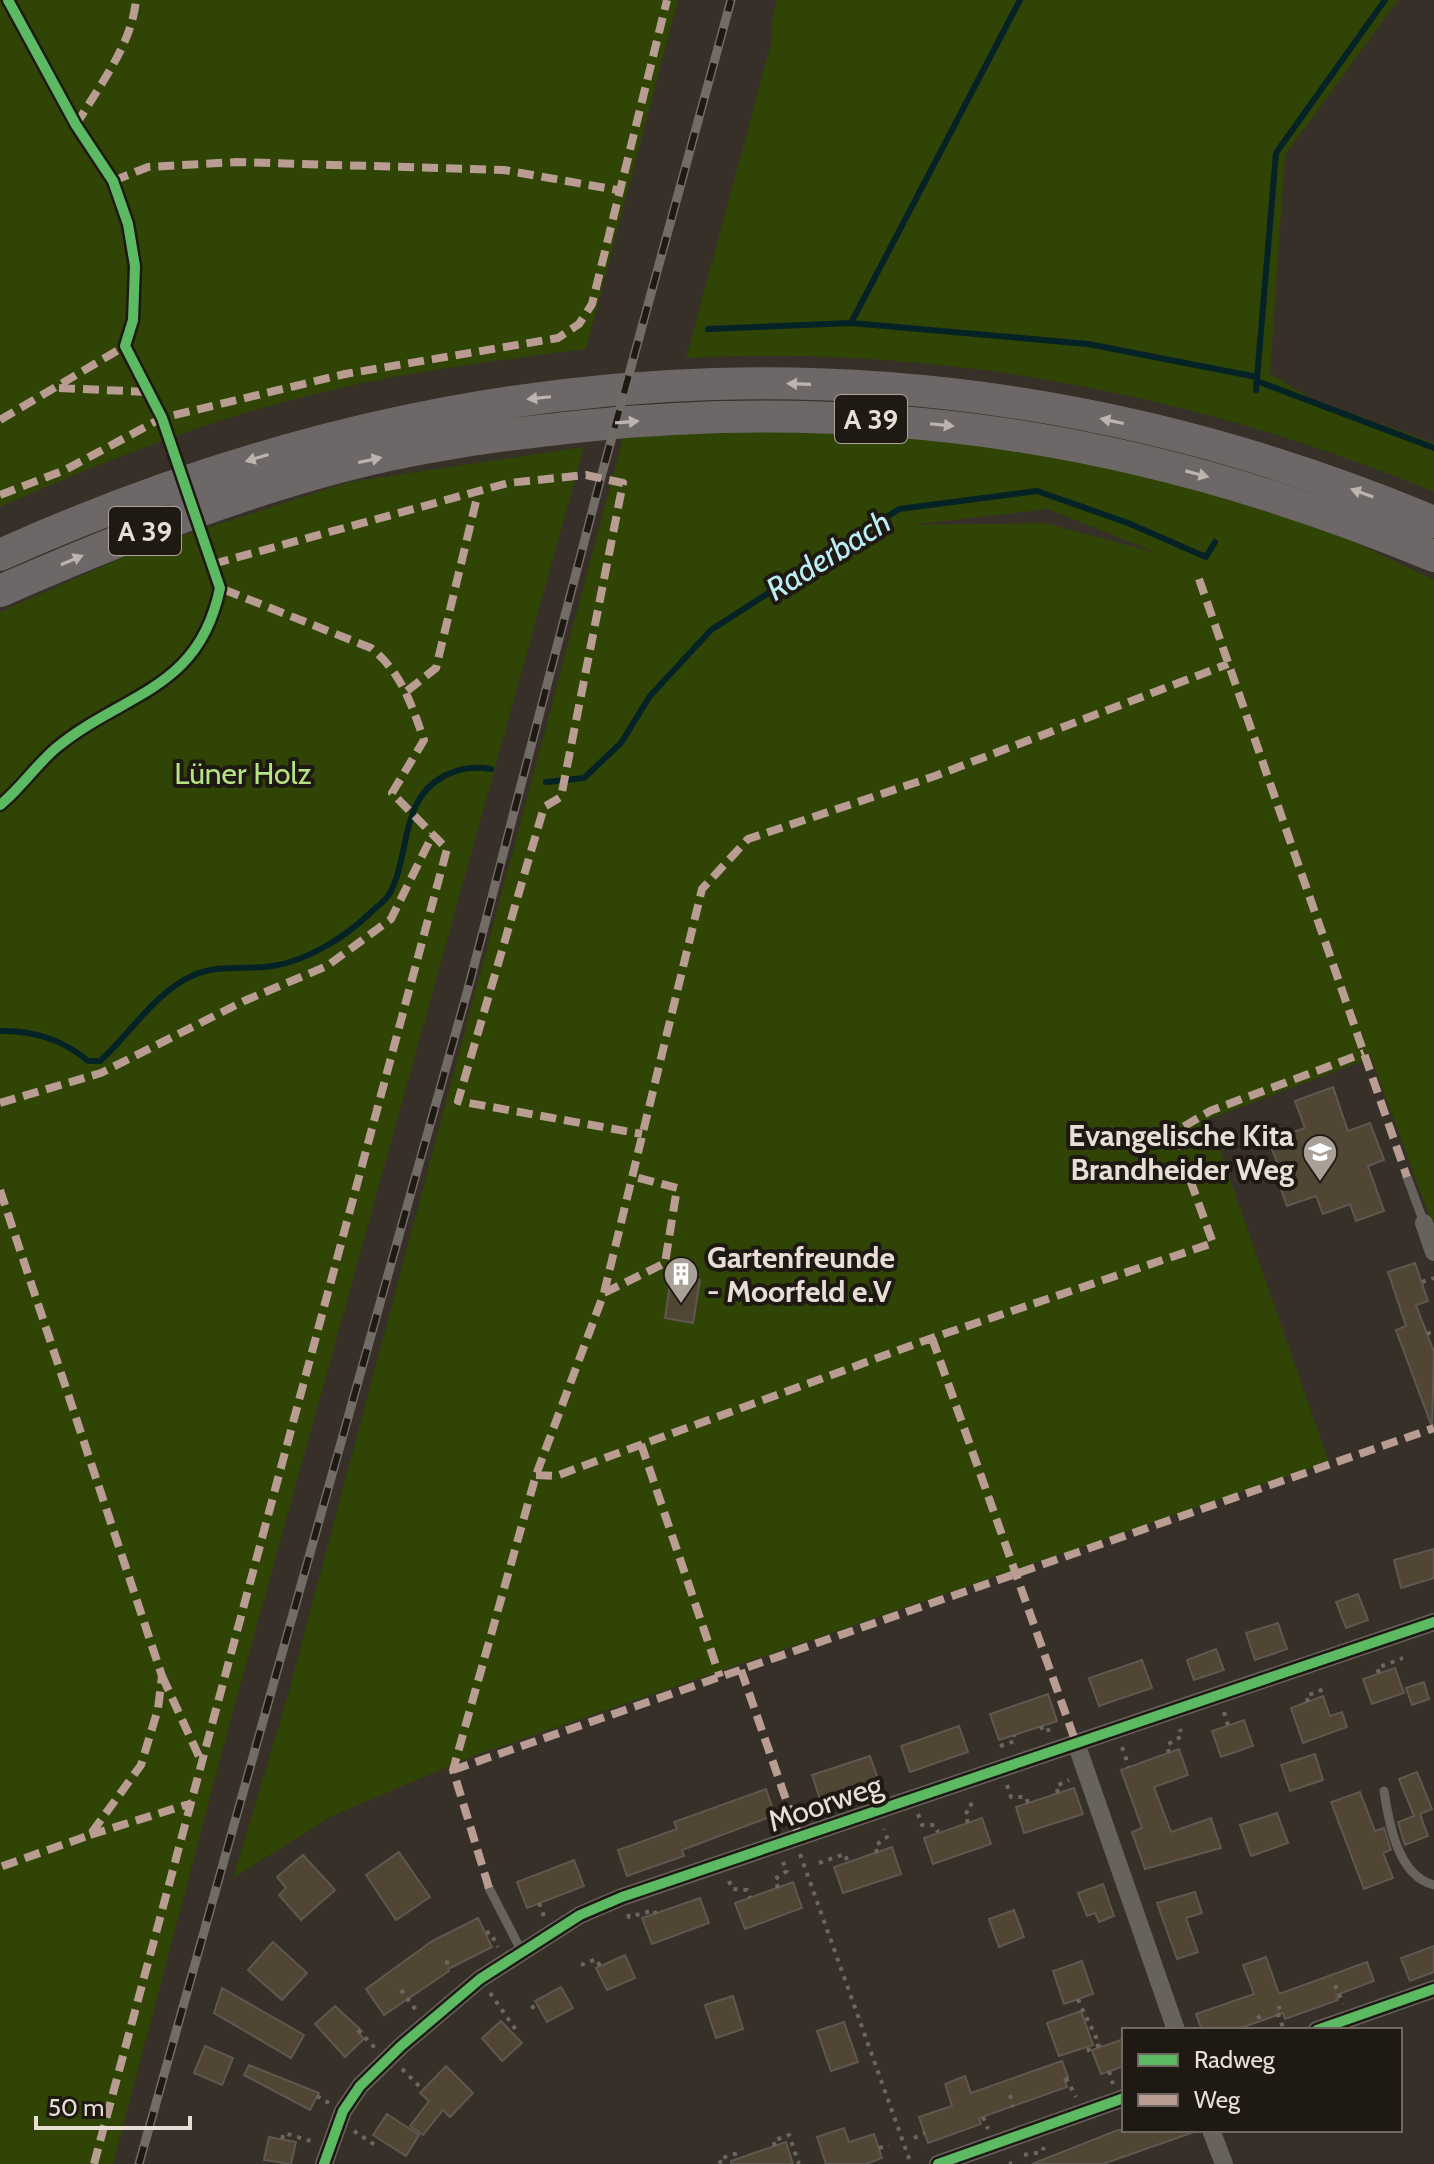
<svg xmlns="http://www.w3.org/2000/svg" width="1434" height="2164" font-family="Cabin,sans-serif">
<style>
.green{fill:#2f4405;fill-rule:evenodd}
.lines{fill:none;stroke-linecap:round;stroke-linejoin:round}
.stream{stroke:#052327;stroke-width:6}
.building{fill:#514534;stroke:#5e5851;stroke-width:2}
.path{stroke:#6b6660;stroke-width:4;stroke-dasharray:4 6;stroke-linecap:butt}
.service{stroke:#67625c;stroke-width:9}
.minor{stroke:#67625c;stroke-width:18}
.motorway{stroke:#6d6768;stroke-width:32}
.rail-casing{stroke:#716c66;stroke-width:9}
.rail{stroke:#1f1913;stroke-width:6;stroke-dasharray:18;stroke-linecap:butt}
.quiet{stroke:#b99d93;stroke-width:8;stroke-dasharray:16 8;stroke-linecap:butt}
.cycleway-casing{stroke:#1f1913;stroke-width:15}
.cycleway{stroke:#5cba63;stroke-width:10}
.oneway{fill:#bcb4af}
.labels{text-anchor:middle;dominant-baseline:central;stroke-width:8;stroke-linejoin:round;paint-order:stroke}
.shield{fill:#1f1913;stroke:#aba39b;stroke-width:2}
.shield-label{font-size:28px;font-weight:bold;fill:#e7ded5}
.park-label{font-size:30px;fill:#b7e384;stroke:#1f1913}
.poi-label{font-size:30px;font-weight:bold;fill:#e7ded5;stroke:#1f1913;text-anchor:end}
.street-label{font-size:30px;fill:#e7ded5;stroke:#1f1913}
.water-label{font-size:32px;font-style:italic;fill:#bceef6;stroke:#1f1913}
</style>
<rect width="100%" height="100%" fill="#373028"/>
<!-- green -->
<path class="green" d="M0,0H678L586,349C495,361 404,372 315,394C207,420 102,462 0,507Z
M777,0H1398L1285,155L1270,374L1312,399L1434,443V492C1200,395 940,344 686,358L772,40L771,26Z
M803,427L1068,451L1331,531L1434,580V1228L1371,1058L1209,1119L1329,1462L473,1756L332,1816L233,1878L287,1698L623,438ZM1048,509L1160,554L1045,523L909,525Z
M584,447L230,1722L113,2164H0V612L142,549L349,482Z"/>
<g class="lines">
<!-- stream -->
<path class="stream" d="M1020,0L851,323L1088,344L1257,377
M708,329L851,323
M1257,381L1434,448
M1256,390L1276,153L1385,0
M546,782L584,778L621,743L650,696L711,630L899,509L1037,491L1128,523L1206,557L1215,542
M0,1031C32,1030 64,1040 88,1061H100C130,1034 156,991 194,975C219,964 247,970 273,966C306,961 344,938 368,915C375,908 386,901 390,893C411,853 399,800 444,776C461,768 473,766 491,769"/>
</g>
<!-- building -->
<path class="building" d="M1333,1087L1348,1131L1370,1123L1384,1160L1368,1166L1384,1211L1356,1221L1350,1204L1323,1214L1316,1196L1287,1206L1277,1178L1282,1176L1269,1141L1305,1128L1295,1101Z
M1415,1263L1428,1301L1416,1305L1434,1352L1432,1427L1396,1330L1406,1326L1388,1272Z
M671,1276L700,1280L693,1323L665,1318Z
M1434,1549V1578L1401,1588L1394,1560Z
M1358,1594L1368,1620L1346,1628L1336,1602Z
M1278,1623L1287,1649L1255,1660L1246,1633Z
M1216,1649L1224,1670L1194,1680L1187,1660Z
M1142,1660L1152,1688L1099,1706L1089,1678Z
M1395,1668L1404,1693L1372,1704L1363,1679Z
M1424,1682L1429,1699L1412,1705L1406,1688Z
M1048,1694L1057,1721L999,1740L990,1714Z
M1323,1696L1330,1716L1342,1712L1347,1727L1303,1743L1291,1708Z
M1244,1720L1253,1746L1221,1757L1212,1731Z
M959,1726L968,1752L910,1772L901,1746Z
M1179,1749L1188,1775L1154,1787L1171,1832L1211,1818L1221,1848L1145,1869L1132,1832L1142,1828L1121,1770Z
M1315,1754L1323,1780L1290,1791L1281,1765Z
M870,1756L879,1782L821,1802L812,1775Z
M1417,1772L1432,1809L1420,1814L1428,1836L1405,1845L1398,1822L1414,1816L1399,1779Z
M1074,1788L1083,1814L1024,1833L1016,1807Z
M766,1789L775,1815L682,1850L684,1856L627,1876L618,1850L677,1829L674,1822Z
M1360,1792L1375,1831L1384,1828L1391,1850L1383,1853L1393,1878L1364,1889L1331,1802Z
M1277,1813L1288,1843L1251,1856L1240,1825Z
M982,1818L991,1844L933,1864L924,1838Z
M892,1847L901,1874L843,1893L834,1867Z
M399,1852L430,1897L396,1920L366,1875Z
M303,1855L335,1890L301,1920L279,1895L286,1888L277,1877Z
M574,1860L584,1886L527,1908L517,1882Z
M793,1882L802,1908L745,1929L735,1903Z
M1103,1884L1114,1916L1099,1922L1095,1913L1087,1916L1078,1893Z
M1195,1892L1202,1913L1186,1918L1198,1952L1177,1959L1157,1903Z
M700,1898L709,1923L652,1944L642,1918Z
M1014,1910L1024,1937L999,1947L989,1919Z
M478,1918L492,1947L448,1969L449,1971L384,2015L366,1989L432,1941Z
M273,1942L307,1973L282,2000L248,1970Z
M1434,1946V1972L1410,1981L1401,1958Z
M625,1955L635,1978L607,1990L596,1968Z
M1266,1957L1279,1994L1367,1962L1374,1981L1336,1995L1338,2000L1285,2019L1283,2013L1235,2030H1202L1196,2014L1254,1994L1243,1965Z
M1082,1961L1093,1994L1064,2004L1053,1971Z
M561,1987L573,2008L547,2022L535,2001Z
M222,1988L304,2035L291,2058L214,2013Z
M733,1996L743,2029L716,2038L705,2005Z
M335,2006L362,2031L359,2033L364,2039L345,2057L315,2024Z
M1081,2011L1093,2045L1059,2056L1047,2023Z
M501,2021L522,2043L502,2061L482,2038Z
M844,2022L858,2062L831,2071L817,2031Z
M1124,2039V2066L1101,2074L1092,2050Z
M205,2046L233,2058L222,2085L194,2073Z
M1062,2061L1068,2077L1064,2079L1067,2087L979,2118L981,2124L928,2143L919,2117L952,2106L945,2084L965,2076L971,2093Z
M249,2065L319,2093L310,2110L244,2075Z
M446,2066L473,2093L450,2117L443,2110L423,2135L410,2126L429,2101L420,2093Z
M387,2114L419,2135L406,2156L373,2135Z
M844,2128L849,2142L874,2134L882,2158L866,2164H826L817,2137Z
M1118,2130L1194,2132L1103,2164H1032Z
M269,2137L296,2142L291,2164L264,2160Z
M786,2142L793,2164H731V2161Z"/>
<g class="lines">
<!-- path -->
<path class="path" d="M1422,1282L1434,1278
M1427,1334L1434,1331
M1379,1673L1377,1668L1403,1658
M1308,1702L1306,1696L1327,1688
M1224,1712L1228,1725
M1041,1726L1043,1732L1054,1728
M1000,1746L1015,1741L1014,1735
M1122,1747L1129,1767
M1169,1753L1167,1745L1182,1736L1180,1729
M1007,1785L1011,1797H1026L1028,1803
M1058,1793L1056,1786L1069,1780
M918,1814L922,1825H935L938,1832
M968,1823L965,1814L972,1807L968,1797
M877,1853L875,1846L887,1837L884,1829
M800,1854L911,2164
M819,1863L845,1854L848,1863
M729,1881L732,1889L747,1890L750,1898
M778,1888L775,1879L787,1871L783,1862
M539,1903L544,1916
M628,1914L629,1917L654,1910L656,1914
M486,1933L490,1932L498,1947
M445,1962L451,1963
M581,1965L596,1959L600,1966
M1334,1988L1336,1987L1343,2004
M401,1990L416,2010
M490,1993L516,2030L512,2033
M1078,1999C1084,2015 1093,2028 1099,2045L1084,2052
M1281,2007L1276,2009L1284,2030
M531,2008L537,2005
M1257,2018L1266,2014
M358,2030L376,2049
M402,2069L423,2090
M1109,2071L1113,2084
M1066,2078L1076,2097
M1010,2095L1013,2107
M317,2096L329,2103
M983,2117L988,2129
M354,2131L375,2145L377,2142
M914,2138L925,2133
M282,2139L284,2133L314,2142
M775,2146L773,2141L789,2135L799,2164
M879,2148L889,2145
M1024,2155L1042,2152L1044,2147
M721,2164L719,2159L735,2154L736,2159
M1009,2164L1012,2163"/>
<!-- service -->
<path class="service" d="M1407,1177L1424,1223
M1384,1791C1389,1824 1398,1876 1434,1885
M489,1888L522,1952"/>
<!-- minor -->
<path class="minor" d="M1424,1223L1434,1252
M1076,1743L1176,2030
M1317,2030L1434,1989
M1211,2130L1224,2164
M324,2164L343,2111L360,2086L401,2046L480,1979L580,1915L622,1897L1434,1622
M938,2164L1124,2098"/>
<!-- motorway -->
<path class="motorway" d="M0,555C470,344 955,321 1434,522
M0,591C109,543 220,499 335,468C416,446 500,435 584,426C885,395 1155,440 1434,556"/>
<!-- rail casing -->
<g class="rail-casing">
<path id="rail" d="M139,2164L468,989L600,481L731,0"/>
</g>
<!-- rail -->
<use href="#rail" class="rail"/>
<!-- quiet -->
<path class="quiet" d="M76,125C98,87 132,45 136,0
M113,181L148,167L237,162L504,170L617,190
M59,388L149,392
M0,420L125,346
M0,495L65,470L162,418L345,374L558,338L579,324L592,304L667,0
M213,564L508,483L586,475L623,483L561,797L544,807L458,1101L642,1134
M1199,579L1407,1177
M407,691L436,668L479,489
M0,1103L101,1073L244,1001L327,966L391,919L433,834
M0,1190L162,1676L158,1709L141,1765L90,1835L0,1867
M604,1293L665,1263L677,1188L631,1176
M932,1338L1076,1743
M641,1444L720,1677
M536,1475L556,1476L932,1338L1213,1243L1181,1155L1183,1127L1210,1111L1364,1053
M741,1670L799,1837
M162,1676L202,1763
M453,1770L1434,1428
M90,1835L192,1803
M489,1888L453,1770L536,1475L604,1293L702,889L748,839L935,776L1228,664
M94,2164L447,849L392,793L424,740C411,703 401,672 371,648L220,588"/>
<!-- cycleway casing -->
<g class="cycleway-casing">
<path id="cycleway" d="M0,805C21,788 36,765 56,748C124,692 199,691 220,588L162,418L125,346L133,320L135,266L128,224L113,181L76,125L8,0
M1317,2030L1434,1989
M324,2164L343,2111L360,2086L401,2046L480,1979L580,1915L622,1897L1434,1622
M938,2164L1124,2098"/>
</g>
<!-- cycleway -->
<use href="#cycleway" class="cycleway"/>
</g>
<!-- one-way arrows -->
<defs><path id="oneway-solid" d="M-6-.8H1V-3.2L6.5 0L1 3.2V.8H-6Z" transform="scale(2)"/></defs>
<g class="oneway">
<use href="#oneway-solid" transform="translate(799 384) rotate(-178)"/>
<use href="#oneway-solid" transform="translate(539 398) rotate(174)"/>
<use href="#oneway-solid" transform="translate(1112 421) rotate(-168)"/>
<use href="#oneway-solid" transform="translate(627 422) rotate(-4)"/>
<use href="#oneway-solid" transform="translate(942 425) rotate(6)"/>
<use href="#oneway-solid" transform="translate(257 458) rotate(163)"/>
<use href="#oneway-solid" transform="translate(370 460) rotate(-12)"/>
<use href="#oneway-solid" transform="translate(1197 474) rotate(15)"/>
<use href="#oneway-solid" transform="translate(1362 493) rotate(-160)"/>
<use href="#oneway-solid" transform="translate(72 560) rotate(-23)"/>
</g>
<!-- icons -->
<defs>
<g id="school-pin" transform="scale(1.8)"><path d="M0 17L-7.5 6A9.5 9.5 0 1 1 7.5 6Z" fill="#a9a198" stroke="#1f1913"/><path d="M0-5L7-2L0 1L-7-2ZM-4 1L0 2.5L4 1V4Q0 6-4 4Z" fill="#fff"/></g>
<g id="building-pin" transform="scale(1.8)"><path d="M0 17L-7.5 6A9.5 9.5 0 1 1 7.5 6Z" fill="#a9a198" stroke="#1f1913"/><path d="M-4-6H4V6H1V3H-1V6H-4ZM-2.5-4.3h1.7v1.8h-1.7ZM.8-4.3h1.7v1.8H.8ZM-2.5-1h1.7V.8h-1.7ZM.8-1h1.7V.8H.8Z" fill="#fff"/></g>
</defs>
<g fill-rule="evenodd">
<use href="#school-pin" x="1320" y="1152"/>
<use href="#building-pin" x="681" y="1274"/>
</g>
<g class="labels">
<!-- shield labels -->
<g class="shield">
<rect x="835" y="395" width="72" height="48" rx="6"/>
<rect x="109" y="507" width="72" height="48" rx="6"/>
</g>
<g class="shield-label">
<text x="871" y="419">A 39</text>
<text x="145" y="531">A 39</text>
</g>
<!-- park labels -->
<g class="park-label">
<text x="243" y="773">Lüner Holz</text>
</g>
<!-- poi labels -->
<g class="poi-label">
<text x="1294" y="1135">Evangelische Kita<tspan x="1294" dy="34">Brandheider Weg</tspan></text>
<text x="707" y="1257" text-anchor="start">Gartenfreunde<tspan x="707" dy="34">- Moorfeld e.V</tspan></text>
</g>
<!-- street labels -->
<g class="street-label">
<text transform="translate(825 1803) rotate(-19)">Moorweg</text>
</g>
<!-- water labels -->
<g class="water-label">
<text transform="translate(828 555) rotate(-32)">Raderbach</text>
</g>
</g>
<!-- legend -->
<rect x="1122" y="2028" width="280" height="104" fill="#1f1913" stroke="#6f6861" stroke-width="2"/>
<rect x="1138" y="2054" width="40" height="12" fill="#5cba63" stroke="#6f6861" stroke-width="2"/>
<text x="1194" y="2068" font-size="24" fill="#e7ded5">Radweg</text>
<rect x="1138" y="2094" width="40" height="12" fill="#b99d93" stroke="#6f6861" stroke-width="2"/>
<text x="1194" y="2108" font-size="24" fill="#e7ded5">Weg</text>
<!-- scale -->
<path d="M36 2116v12h154v-12" fill="none" stroke="#e7ded5" stroke-width="4"/>
<text x="48" y="2116" font-size="24" fill="#e7ded5" stroke="#1f1913" stroke-width="6" paint-order="stroke">50 m</text>
</svg>
